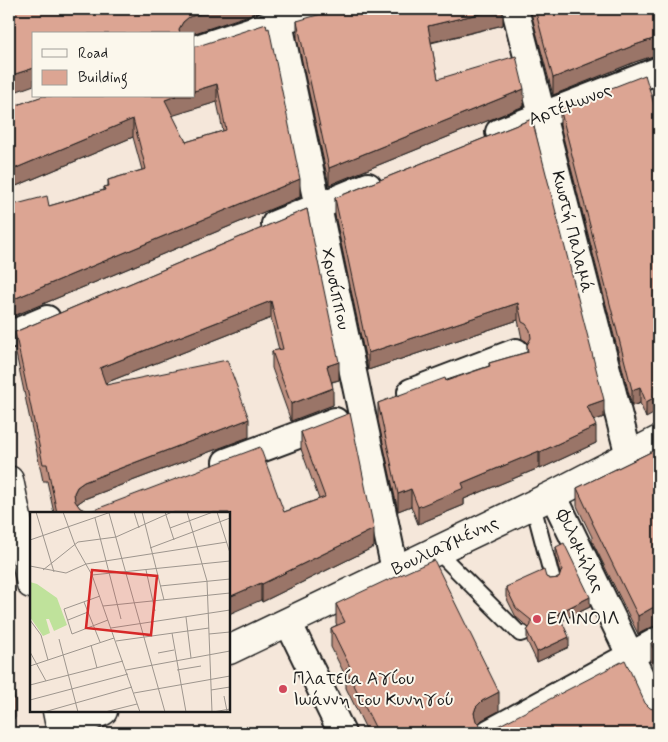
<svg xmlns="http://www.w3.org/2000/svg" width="668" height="742" font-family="Mynerve,sans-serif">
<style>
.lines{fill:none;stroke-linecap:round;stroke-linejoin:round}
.service-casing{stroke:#1c1c1c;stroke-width:18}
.minor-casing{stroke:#1c1c1c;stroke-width:30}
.tertiary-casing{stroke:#1c1c1c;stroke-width:31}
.primary-casing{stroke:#1c1c1c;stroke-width:31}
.service{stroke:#fbf7ec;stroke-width:14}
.minor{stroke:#fbf7ec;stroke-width:26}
.tertiary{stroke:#fbf7ec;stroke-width:28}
.primary{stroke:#fbf7ec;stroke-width:28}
.wall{fill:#bd8e7e;stroke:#1c1c1c;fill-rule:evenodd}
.shaded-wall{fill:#9a7467;stroke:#1c1c1c}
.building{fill:#dca593;stroke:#1c1c1c}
.poi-dot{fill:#d1495b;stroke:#fbf7ec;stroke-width:2}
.labels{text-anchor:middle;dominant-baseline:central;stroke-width:4;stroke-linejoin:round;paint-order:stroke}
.street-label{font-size:18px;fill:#1c1c1c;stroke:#fbf7ec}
.poi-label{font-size:18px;fill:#1c1c1c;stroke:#fbf7ec;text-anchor:start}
.inset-road{fill:none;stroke:#9e968e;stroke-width:1}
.view{fill:#d62828;fill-opacity:0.15;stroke:#d62828;stroke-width:2.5}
.inset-edge{fill:none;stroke:#1c1c1c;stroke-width:2.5}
</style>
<rect width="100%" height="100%" fill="#f5e7da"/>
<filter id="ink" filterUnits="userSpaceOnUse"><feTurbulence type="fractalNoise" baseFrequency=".02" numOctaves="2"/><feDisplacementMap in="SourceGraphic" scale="10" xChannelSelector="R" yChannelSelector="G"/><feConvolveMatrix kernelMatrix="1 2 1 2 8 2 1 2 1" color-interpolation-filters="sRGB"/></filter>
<g filter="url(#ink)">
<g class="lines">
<!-- service casing -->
<g class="service-casing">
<path id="service" d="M533,505L553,581
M436,550L520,634L523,633"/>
</g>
<!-- minor casing -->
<g class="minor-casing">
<path id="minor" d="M276,9L395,570
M515,9L629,456
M194,49L317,9
M499,132L659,70
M275,224L368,186
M9,335L47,319
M411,392L516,352
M226,462L335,421
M553,495L659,715
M288,622L342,733
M489,733L659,640"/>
</g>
<!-- tertiary casing -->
<g class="tertiary-casing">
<path id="tertiary" d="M9,480L31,584
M57,711L61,731"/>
</g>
<!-- primary casing -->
<g class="primary-casing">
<path id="primary" d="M229,650L553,495L659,440
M58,733L103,711"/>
</g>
<!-- service -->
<use href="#service" class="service"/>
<!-- minor -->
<use href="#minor" class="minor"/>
<!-- tertiary -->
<use href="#tertiary" class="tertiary"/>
<!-- primary -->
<use href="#primary" class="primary"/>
</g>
<!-- wall -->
<path class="wall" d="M503,9V25L431,43L438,79L524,106L329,185L297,38V21Z
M530,9H659V54L635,62L553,95Z
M194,46L300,197L9,318V206H49L104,190V187L108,186V180L142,170L133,137L9,189V107L14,106ZM217,102L223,131L186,142L172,115Z
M560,108L656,229L646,418L640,403L632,406L560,125Z
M532,119L604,417L593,421L596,443L540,469L539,468L464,499V505L418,524L411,506L398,511L378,420V403L489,366V363L527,352V345L528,344L526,341L522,339L518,320L368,370L335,215V198Z
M307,209L339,380L332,382L333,405L291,421L272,368V351L279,350L271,318L105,383L106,385L249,437L84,499L77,504L80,508L87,511L284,512L319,499L301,449V432L374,547L262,602L229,513H54L47,481H43L15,349V332Z
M659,448V625L652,627L638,634L592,541V537L577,506V488Z
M556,547L590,607L562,621L569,647L537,662L527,641V631L529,628L516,617L506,597V587L546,577L550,579L559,578L560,574L556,557Z
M336,604L499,711L482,720L478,724L481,727L488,729L659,733H368L346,688V677L331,647V628L337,625L336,623Z
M659,638V679L651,661V643Z"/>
<!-- shaded-wall -->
<path class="shaded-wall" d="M215,9H261V11L192,34H179V29L183,22L189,17Z
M499,9H503V25L428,43V26Z
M659,37V54L635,62L553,95V78L635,45Z
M34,68V85L9,94V76Z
M217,84V102L165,118V100L176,96H194V91Z
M524,89V106L329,185V168Z
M133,119V137L9,189V171Z
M300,179V197L9,318V301Z
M659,212V229L652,230V214Z
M271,301V318L100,385V368Z
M518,303V320L368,370V353Z
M339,362V380L327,383V366Z
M640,387V403L632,406V390Z
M333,388V405L291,421V404Z
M659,395V411L646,418V402Z
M604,400V417L587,423V406Z
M249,419V437L84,499L77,504L74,510V493L77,487L84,482Z
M596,426V443L540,469V452Z
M539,451V468L464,499V505L418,524V507L462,483Z
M411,489V506L398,511V494Z
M374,529V547L262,602V584Z
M261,583V600L229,614V597Z
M590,597V607L558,622V613Z
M659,606V625L652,627L638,634V616L652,608Z
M569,637V647L537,662V652Z
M499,692V711L482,720L476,726L474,713L476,707L482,701Z
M15,698V718L9,721V701Z"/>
<!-- building -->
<path class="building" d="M9,9H215L189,17L183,22L179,29L180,34H34V68L9,76Z
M338,9H499L428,26L438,79L516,56L524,89L329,168L297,21Z
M535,9H659V37L635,45L553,78Z
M266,24L267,29L269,28L300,179L9,301V206L47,196L49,206L105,190L104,187L109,186L108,180L146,169L133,119L9,171V107L14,106L43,96H176L165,100L186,142L226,130L217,84L194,91V46H198Z
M645,75L659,120V212L652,214L659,241V395L646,402L640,387L632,390L560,108Z
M532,119L604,400L587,406L596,426L540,452L539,451L462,483L464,488L418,507L411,489L398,494L378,403L445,378L446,381L490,366L489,363L528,352L527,345L531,338L530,330L526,324L522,322L518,303L368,353L335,198Z
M307,209L339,362L327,366L333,388L291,404L272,351L283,349L271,301L100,368L106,385L227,360L249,419L84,482L77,487L74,493L75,501L80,508L87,511L94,510L260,447L284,512L325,497L301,432L350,413L374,529L262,584L261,583L229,597V513H57L47,464H43L15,332Z
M659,448V606L652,608L638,616L592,522H593L577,488Z
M564,543L590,597L558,613L569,637L537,652L527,631L531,625V620L516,608L506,587L544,570L546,577L550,579L559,578L562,569L556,547Z
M434,560L499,692L482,701L476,707L474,713L476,721L481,727L488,729L496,727L625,660L645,703L650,708L659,711V733H378L346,669L350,667L331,628L345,622L336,604L387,580V581Z
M659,638V661L651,643Z
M9,667L15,698L9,701Z"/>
</g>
<!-- markers -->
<g class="poi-dot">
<circle cx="537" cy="619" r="5"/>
<circle cx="283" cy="689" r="5"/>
</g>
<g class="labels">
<!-- street labels -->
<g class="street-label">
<text transform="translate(570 105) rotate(-21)">Αρτέμωνος</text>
<text transform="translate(572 232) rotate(76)">Κωστή Παλαμά</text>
<text transform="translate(335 289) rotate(78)">Χρυσίππου</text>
<text transform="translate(445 546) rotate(-25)">Βουλιαγμένης</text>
<text transform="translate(580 551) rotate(65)">Φιλομήλας</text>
</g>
<!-- poi labels -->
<g class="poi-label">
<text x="547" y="619">ΕΛΙΝΟΙΛ</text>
<text x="293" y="679">Πλατεία Αγίου<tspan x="293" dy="21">Ιωάννη του Κυνηγού</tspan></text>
</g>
</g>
<!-- overview -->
<g transform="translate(30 512)">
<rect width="200" height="200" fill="#f5e7da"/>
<path d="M0,70L7,72L27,86L37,113L24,119L19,107H16L20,121L13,124L0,105Z" fill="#bfe29b"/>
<path class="inset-road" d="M6,0L24,60M33,0L45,33L62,63L110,200M104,0L109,16M112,0L134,88M135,0L144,28M157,0L177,69L182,200M187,0L200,41M79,1L135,200M65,6L91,107M140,16L183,0M0,28L81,0M120,36L200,6M56,52L197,30M0,54L36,61L56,52M13,58L48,30L86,25L142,0M116,58L125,99M62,63L200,49M130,74L200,67M70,84L34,97L42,122L78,108M54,90L70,130M73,94L200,81M156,105L161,146M0,108L11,123L18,148M38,108L58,100M81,116L200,98M142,121L156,200M179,122L200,120M29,127L48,200M86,129L179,116M61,133L67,156M0,140L16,169M128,141L144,138M0,154L84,126M96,158L200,139M147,158L171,154M0,173L93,149M181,178L200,175M104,181L200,164M194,184L197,199M0,188L98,162M14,200L102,175M75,200L107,192M183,200L200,197"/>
<path class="view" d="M62,58L127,64L121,123L56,116Z"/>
<rect width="200" height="200" class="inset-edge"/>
</g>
<!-- margin -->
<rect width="668" height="742" fill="none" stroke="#fbf7ec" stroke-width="30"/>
<rect x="15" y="15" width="638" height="712" fill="none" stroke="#1c1c1c" stroke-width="2" filter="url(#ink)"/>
<!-- legend -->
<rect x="32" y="32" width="162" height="65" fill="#fbf7ec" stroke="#a29f99"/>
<rect x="42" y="49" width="25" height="8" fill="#fbf7ec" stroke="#a29f99"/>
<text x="78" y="58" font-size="15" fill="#1c1c1c">Road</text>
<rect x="42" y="70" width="25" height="15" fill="#dca593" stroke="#a29f99"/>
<text x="78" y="82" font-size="15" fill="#1c1c1c">Building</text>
</svg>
